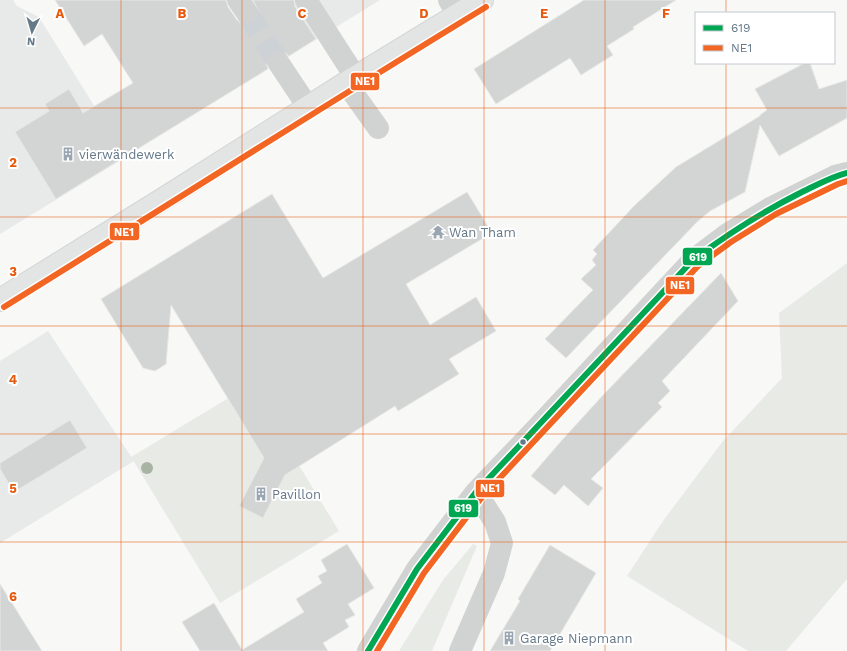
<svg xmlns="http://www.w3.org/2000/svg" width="847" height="651" font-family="'Work Sans',sans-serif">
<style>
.built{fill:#e8e9e9}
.green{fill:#e8ebe5}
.building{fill:#d3d4d4;stroke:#e7e7e6}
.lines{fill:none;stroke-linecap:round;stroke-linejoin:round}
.minor-tunnel{stroke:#ccd2d6;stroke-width:22;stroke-dasharray:22 11;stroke-linecap:butt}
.major-casing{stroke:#d3d5d6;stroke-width:24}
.minor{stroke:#d1d3d3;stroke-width:22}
.major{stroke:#e3e4e4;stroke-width:22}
.bus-1-casing{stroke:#fff;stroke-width:9}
.bus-2-casing{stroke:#fff;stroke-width:9}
.bus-1{stroke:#00a651;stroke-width:6}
.bus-2{stroke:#f26522;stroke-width:6}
.tree{fill:#a8b3a4}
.grid{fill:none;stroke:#e8590c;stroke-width:1;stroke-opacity:0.55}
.bus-dot{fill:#667989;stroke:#fff;stroke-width:1.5}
.labels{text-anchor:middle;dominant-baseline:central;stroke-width:4;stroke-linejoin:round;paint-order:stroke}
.poi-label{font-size:13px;fill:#667989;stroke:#fff;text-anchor:start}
.grid-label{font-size:13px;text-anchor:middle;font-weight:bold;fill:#e8590c;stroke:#fff;stroke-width:4;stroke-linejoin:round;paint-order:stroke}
.line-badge{stroke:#fff;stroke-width:1.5}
.badge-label{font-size:11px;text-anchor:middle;font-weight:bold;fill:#fff}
</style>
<rect width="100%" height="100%" fill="#f8f8f7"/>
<!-- built -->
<path class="built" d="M0,0H13L17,6L39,17L126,157L0,234Z
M250,0H380L286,58Z
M48,331L134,461L0,543V361Z"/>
<!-- green -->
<path class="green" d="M847,263V579L786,651H748L627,576L663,521L723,441L782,378L779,313Z
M250,385L339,531L220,603L131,457Z
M473,544L477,546L432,651H399L443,580Z"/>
<!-- building -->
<path class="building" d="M55,0H226L228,7L237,20L241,24L248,25L254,23L258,18L259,12L253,0H294L295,7L316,39L289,56L283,51L277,50L271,51L267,57L266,63L268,69L56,199L15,132L49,111L45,104L69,89L83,113L133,83L102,34L84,46Z
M584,0H676L633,27L634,29L607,46L613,55L581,75L570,58L496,104L474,69Z
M805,63H810L819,89L847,80V118L779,156L760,125L745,192L710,211L698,221L566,358L545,339L593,290L581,279L596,265L592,260L597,254L593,250L634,206L676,167L760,116V115L767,110L755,89Z
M467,192L492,233L406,284L430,325L476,297L496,331L449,359L459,374L398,411L395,406L285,475L263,518L239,506L264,458L171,305L166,364L155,371L143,368L101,299L272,194L323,278Z
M721,273L738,301L662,381L670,391L658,403L662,407L591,479L603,488L588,506L564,485L555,495L531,476L563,439L605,393Z
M70,420L87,448L14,492L0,469V463Z
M347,544L374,588L348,604L355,615L345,620L349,627L323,643L328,651H200L182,622L214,603L242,650L304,612L296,599L322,583L318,576L327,571L321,560Z
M550,545L596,573L550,651H490L520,601L518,599Z
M0,584L42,651H0Z"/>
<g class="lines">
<!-- minor-tunnel -->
<path class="minor-tunnel" d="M247,13L278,62"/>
<!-- major casing -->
<g class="major-casing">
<path id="major" d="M0,300L160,201L346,83L482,0"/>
</g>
<!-- minor -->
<path class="minor" d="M238,0L247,13
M306,0L356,78
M449,0L458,15
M278,62L308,107
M346,83L378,128
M368,651L417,569L476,492L535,430L693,260L726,235L772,207L835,176L847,173
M460,651L494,573L502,543L495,522L476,492"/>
<!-- major -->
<use href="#major" class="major"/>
<!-- bus-1 casing -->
<g class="bus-1-casing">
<path id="bus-1" d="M368,651L417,569L476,492L693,260C729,233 762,212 802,192C817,185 831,177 847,173"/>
</g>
<!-- bus-2 casing -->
<g class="bus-2-casing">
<path id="bus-2" d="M4,307C165,207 325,105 486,7
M377,651L424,573L482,497L698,266L731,242L776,214L838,184L847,181"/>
</g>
<!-- bus-1 -->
<use href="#bus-1" class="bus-1"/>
<!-- bus-2 -->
<use href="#bus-2" class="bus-2"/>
</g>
<!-- trees -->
<circle class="tree" cx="147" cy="468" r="6"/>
<!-- grid -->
<path class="grid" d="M121,0V651M242,0V651M363,0V651M484,0V651M605,0V651M726,0V13M726,63V651M0,108H847M0,217H847M0,326H847M0,434H847M0,542H847"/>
<!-- icons -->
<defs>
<g id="building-bare" transform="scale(1.08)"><path d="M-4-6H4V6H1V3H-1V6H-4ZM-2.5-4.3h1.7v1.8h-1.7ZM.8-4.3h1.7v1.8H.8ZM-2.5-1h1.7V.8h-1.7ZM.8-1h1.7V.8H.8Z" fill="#99a5b0" stroke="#fff" stroke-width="2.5" paint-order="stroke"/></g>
<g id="temple-bare" transform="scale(1.08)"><path d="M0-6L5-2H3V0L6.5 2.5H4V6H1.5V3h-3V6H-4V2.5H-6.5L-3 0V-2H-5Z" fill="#99a5b0" stroke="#fff" stroke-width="2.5" paint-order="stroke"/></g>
</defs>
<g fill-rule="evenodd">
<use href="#building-bare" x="68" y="154"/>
<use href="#temple-bare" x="438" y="232"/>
<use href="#building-bare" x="261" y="494"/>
<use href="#building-bare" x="509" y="638"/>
</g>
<!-- markers -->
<circle class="bus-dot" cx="523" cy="442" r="3.5"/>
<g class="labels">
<!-- poi labels -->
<g class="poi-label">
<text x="79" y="154">vierwändewerk</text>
<text x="449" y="232">Wan Tham</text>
<text x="272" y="494">Pavillon</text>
<text x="520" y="638">Garage Niepmann</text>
</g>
</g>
<g class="grid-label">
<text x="60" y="18">A</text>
<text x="182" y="18">B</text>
<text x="302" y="18">C</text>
<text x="424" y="18">D</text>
<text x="544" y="18">E</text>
<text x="666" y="18">F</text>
<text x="13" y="167">2</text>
<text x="13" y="276">3</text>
<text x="13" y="384">4</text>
<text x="13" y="493">5</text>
<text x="13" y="601">6</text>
</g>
<g class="line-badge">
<rect x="350" y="72" width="30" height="19" rx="4" fill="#f26522"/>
<rect x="109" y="222" width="31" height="19" rx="4" fill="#f26522"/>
<rect x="682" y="247" width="31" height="19" rx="4" fill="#00a651"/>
<rect x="665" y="276" width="30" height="19" rx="4" fill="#f26522"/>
<rect x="475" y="479" width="30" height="19" rx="4" fill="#f26522"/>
<rect x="448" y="499" width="31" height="19" rx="4" fill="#00a651"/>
</g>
<g class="badge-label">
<text x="365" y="85">NE1</text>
<text x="124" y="236">NE1</text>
<text x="698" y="261">619</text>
<text x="680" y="289">NE1</text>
<text x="490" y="492">NE1</text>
<text x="463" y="512">619</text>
</g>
<!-- legend -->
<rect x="695" y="12" width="140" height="52" fill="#ffffff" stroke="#c2c9d0"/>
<rect x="703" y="25" width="20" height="6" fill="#00a651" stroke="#c2c9d0"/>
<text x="731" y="32" font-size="12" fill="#667989">619</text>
<rect x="703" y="45" width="20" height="6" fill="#f26522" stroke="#c2c9d0"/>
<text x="731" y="52" font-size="12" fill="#667989">NE1</text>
<!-- north arrow -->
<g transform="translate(32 32) rotate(185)" stroke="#ffffff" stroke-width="3" paint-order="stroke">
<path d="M0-3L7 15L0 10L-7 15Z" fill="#667989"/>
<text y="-6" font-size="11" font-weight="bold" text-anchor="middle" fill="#667989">N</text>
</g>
</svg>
